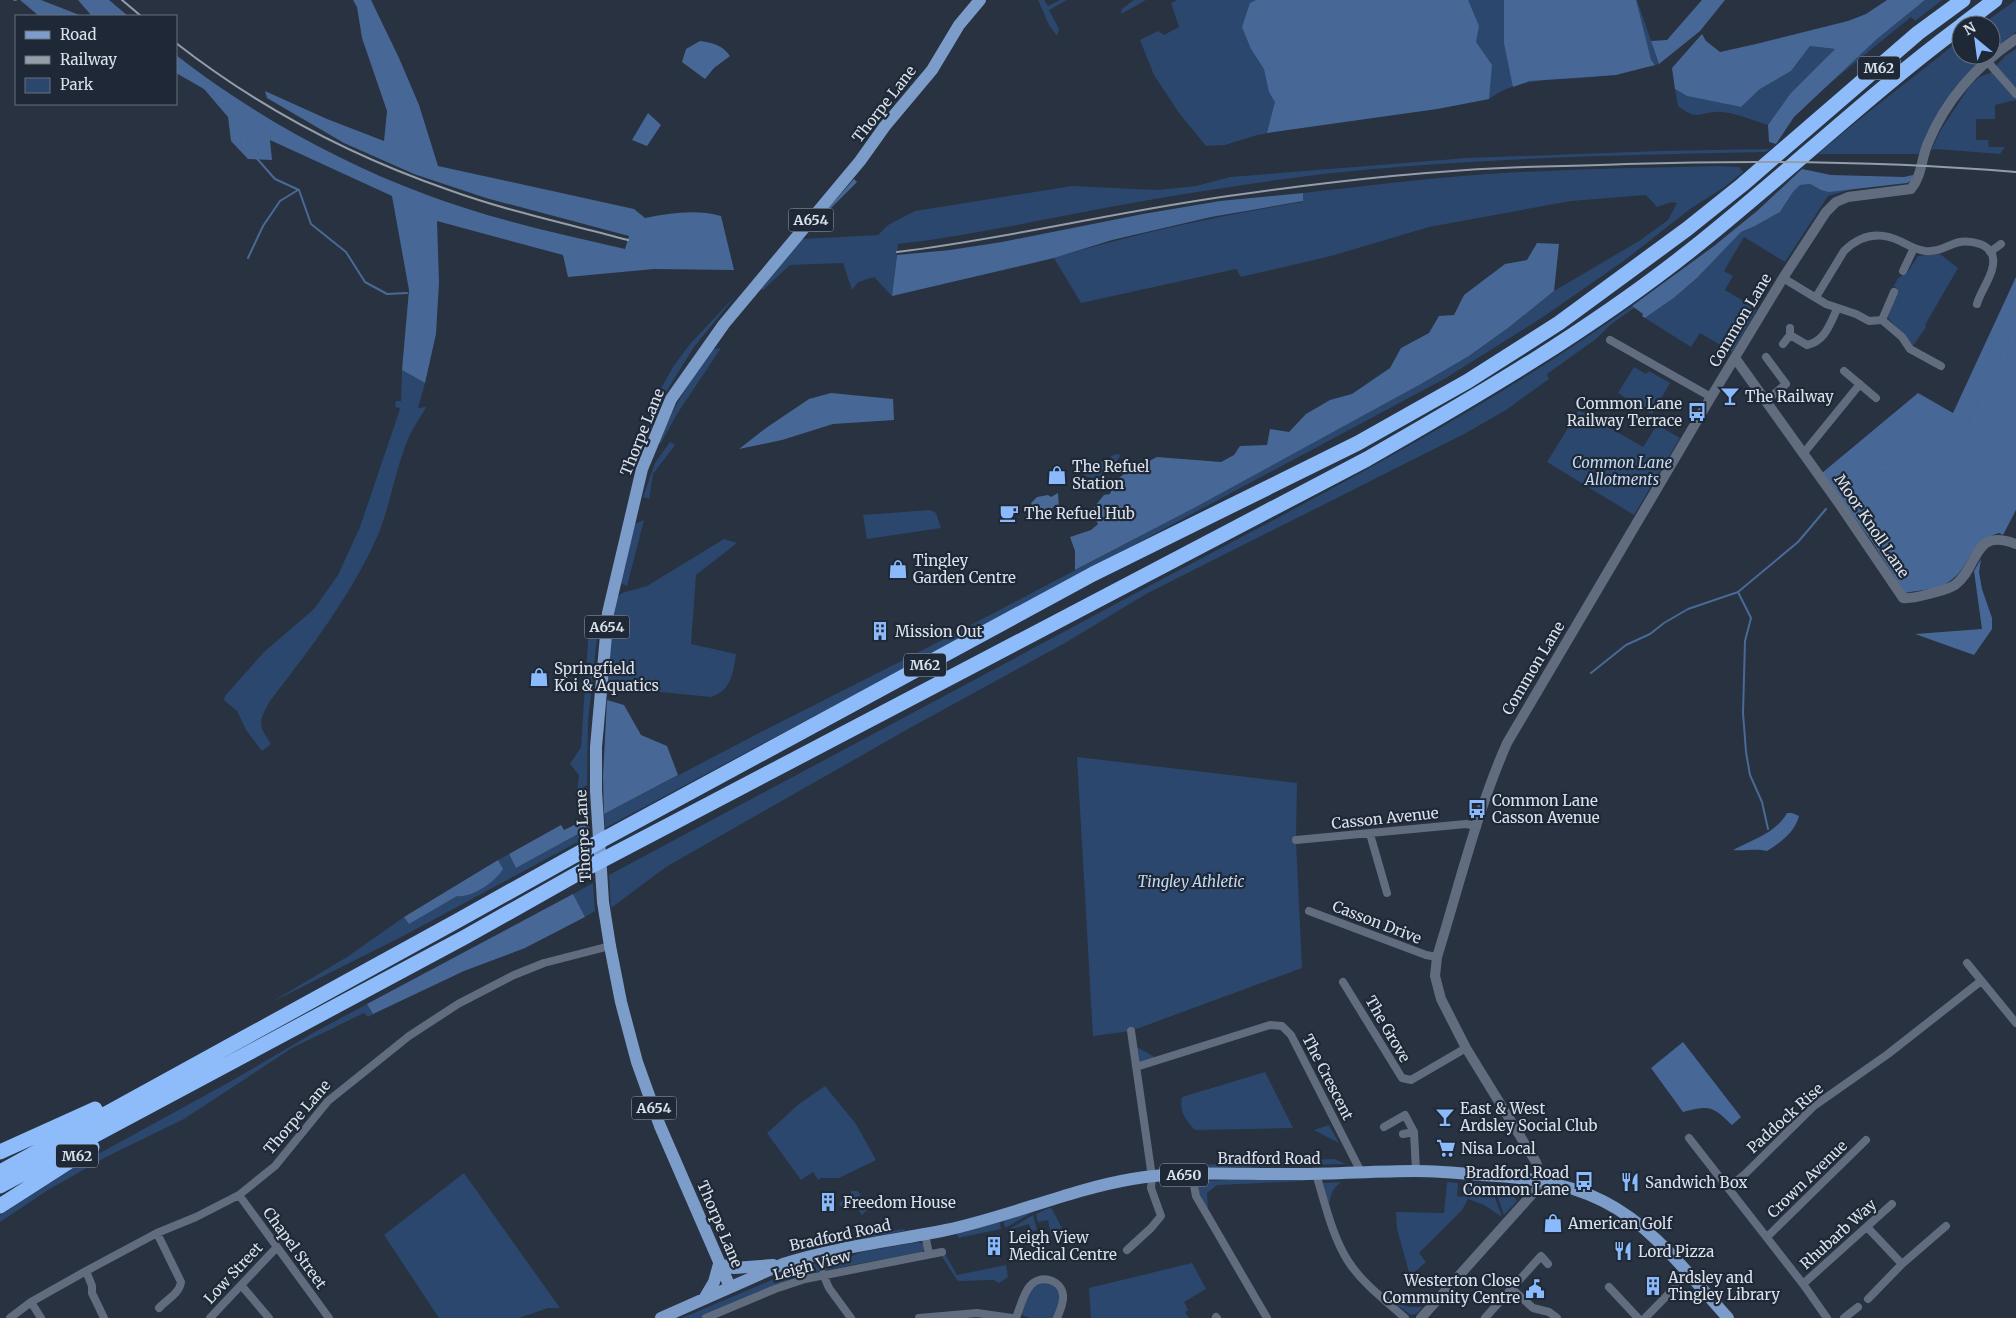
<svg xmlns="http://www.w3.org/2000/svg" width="2016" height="1318" font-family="Merriweather,serif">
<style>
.green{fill:#2b476d}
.forest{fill:#476896}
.water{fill:#496a97}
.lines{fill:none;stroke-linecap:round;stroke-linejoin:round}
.stream{stroke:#496a97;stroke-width:2}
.minor{stroke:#616d7e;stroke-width:8}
.tertiary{stroke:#616d7e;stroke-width:10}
.primary{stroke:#7c9cc9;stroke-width:12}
.motorway{stroke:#8ebcfb;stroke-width:15}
.rail{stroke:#949da8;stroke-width:2}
.labels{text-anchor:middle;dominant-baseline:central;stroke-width:4.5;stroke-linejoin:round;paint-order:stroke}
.shield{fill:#1e2836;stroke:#a2aab5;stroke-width:1}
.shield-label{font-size:14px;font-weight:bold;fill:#dae1eb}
.street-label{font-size:15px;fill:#dae1eb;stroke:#1e2836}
.poi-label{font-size:15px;fill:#dae1eb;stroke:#1e2836;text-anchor:start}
.park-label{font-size:15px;font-style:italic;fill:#c5d9f5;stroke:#1e2836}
</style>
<rect width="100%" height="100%" fill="#283240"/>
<!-- green -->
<path class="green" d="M1038,0H1044L1048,6L1060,0H1067L1049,10L1059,29L1057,36L1049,25Z
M1134,0H1146L1121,14L1122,9Z
M1177,0H1637L1659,64C1637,69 1616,75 1594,77C1557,81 1520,76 1489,99L1437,109L1304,127L1257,135L1225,145L1206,146L1179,113L1154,75L1140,40L1158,31L1164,35L1179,27L1171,3Z
M1925,0H1942L1915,21L1911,17L1829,84L1877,39Z
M2016,0V32L1991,51V25H1981Z
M1961,39V55H1986L1958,84L1944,103L1920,154H1818C1864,114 1913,78 1961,39Z
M1810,46L1835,49L1790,94L1768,125C1754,121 1737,113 1722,112C1702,110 1699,123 1678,106L1675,89L1687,96L1741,107L1760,89L1791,71Z
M2016,49V100L1995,105V119H1976V140H1988L1989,147H2005L2000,154L1936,149L1931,150L1942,128L1969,87L1979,77L1990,73L2005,56Z
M1770,149L1766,152C1618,155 1470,158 1323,174C1252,183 1181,194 1110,207C1039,220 970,236 898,244L892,296L874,277L858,282L852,290L843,263L790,265L763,290L761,288L802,239L878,235L888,225L915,211L1072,186L1157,190L1196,186L1230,177L1467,158L1659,151Z
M1719,166L1739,167L1743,172L1723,188L1690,209L1625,260L1543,317L1446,378L605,828L604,814L761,732L921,651L1194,508L1421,384L1469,356L1508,328L1554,291L1639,241L1668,220L1677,203L1672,202L1657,207L1646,195L1571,201L1429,227L1331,256L1241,277L1236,269L1081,303L1054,258C1136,233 1218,216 1302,202L1303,193C1365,186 1426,178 1488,174C1565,169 1642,168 1719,166Z
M1810,184C1826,194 1834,191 1852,189L1828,196L1785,262L1744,237L1724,271L1733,276L1725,290L1757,309L1732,352L1700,333L1691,347L1645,318L1675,297L1698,277L1741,232L1755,226L1780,212L1793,192L1800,185Z
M1940,254L1958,268L1925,325L1926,327L1913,346L1888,318L1897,289L1894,286L1898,278L1907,273L1918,256Z
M737,294L694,347L666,392H659L673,367L690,344Z
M1632,306L1634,308L1610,325L1596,339L1547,374L1549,379L1506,410L1466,433L1146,594L1065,643L908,729L666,867L611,908L609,875C789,779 969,683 1149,586C1313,499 1479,414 1632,306Z
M721,348L677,414L661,443H659C672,407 691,380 713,349Z
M1634,367L1646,374L1649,371L1670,383L1652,414L1618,393Z
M402,370L425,383L418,408L426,407C420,419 411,430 406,444C395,473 390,505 378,535C351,596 310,649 270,701C258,723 258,724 271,744L262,751L246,730L237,711L224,700L225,696L264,652L314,609L338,575L360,527L398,415L400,408L395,407L396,401H401Z
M655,400L657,407L632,473Z
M1579,410L1643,447L1657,425L1680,438L1634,515L1547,462Z
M670,442L675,445L653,474L649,499L643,497L655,463Z
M1115,454L1121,455L1104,477C1092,478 1085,480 1080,468L1106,460Z
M930,510L936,513L941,528L867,539L863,515Z
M644,520L627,586L620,583L635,524Z
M724,539L737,543L696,575L691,644L736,654C733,673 732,690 711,697L609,687L606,685L612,626L617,597L622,593L647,586Z
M599,618L588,721L587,785L577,792L579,775L570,764L581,747L589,626Z
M1077,757L1297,783L1296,841L1302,968L1131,1031L1093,1036Z
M589,828V836L405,935L270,1003L347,957L404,917L410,923L502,869L498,860L509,854L516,868Z
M593,883L595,911L585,917L573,894Z
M367,1004L373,1014L368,1017L364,1013L292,1048L184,1119L106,1157L48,1190L0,1222V1215L80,1164L235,1079L313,1033Z
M1133,1045L1160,1060L1136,1067Z
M1265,1072L1293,1128L1195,1130C1185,1119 1179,1112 1182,1097Z
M825,1086L856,1124L876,1160L839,1178H821L818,1180L813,1172L801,1180L767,1133L799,1104Z
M1329,1125L1339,1143L1314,1130Z
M1334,1159L1346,1164L1163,1169L1227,1163Z
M464,1173L560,1308H548L519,1318H439L384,1235Z
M1227,1180H1305L1306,1181L1217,1185L1207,1193L1208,1209L1198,1191L1200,1184L1206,1181Z
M1341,1182C1332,1189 1330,1196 1329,1207L1323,1183Z
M1447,1182L1458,1183L1457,1196L1463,1197L1465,1183L1490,1184L1502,1217L1484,1205L1468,1199L1462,1210L1419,1253L1426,1262L1410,1276L1397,1229L1396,1212L1444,1213Z
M1494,1187L1508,1188L1517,1201L1504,1215Z
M851,1191H857L861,1195L857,1197L863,1210L867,1209V1210L862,1215L852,1200L841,1207L839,1203L851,1195Z
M1049,1208L1052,1209L1064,1232L1051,1235L1048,1220L1038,1222L1036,1214Z
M1038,1209L1007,1227L1004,1226V1221Z
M1033,1215L1037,1230L1031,1231L1029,1224L1008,1230Z
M1000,1222L1001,1229L958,1238L957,1234Z
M905,1229L904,1231L842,1242L835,1239Z
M918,1242L924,1244V1250L922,1252L820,1271L774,1285L700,1318H682L800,1268L836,1258L845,1259L861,1252Z
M945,1254L957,1275L1006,1265L1008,1277L999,1283L994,1280L960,1281L957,1280L941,1255Z
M1192,1263L1206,1289L1184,1302L1188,1310L1185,1312L1189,1318H1091L1089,1288Z
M1046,1282C1065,1288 1059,1304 1055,1318H1030L1022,1315L1021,1313C1027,1297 1028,1286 1046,1282Z
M1400,1304L1410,1307H1423L1416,1314L1411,1315L1397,1305Z"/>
<!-- forest -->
<path class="forest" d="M20,0H41L82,16H39Z
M78,0H109L128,16H87L91,15Z
M353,0H371L399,58L419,105L438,166L634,209L645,218C670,213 696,209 721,216L734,270L654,269L568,277L563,255L437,221L439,282L436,334L425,383L402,370L409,290L392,196L270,140L272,160L248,159L231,141L228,117L204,89L176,73V55C252,114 338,162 427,195C491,219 559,234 625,249L629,236L486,198L414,174L344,143L267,98L265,91L327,119L384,141L387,111L362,38L357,7Z
M1256,0H1468L1479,26L1476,42L1492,65L1489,99L1437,109L1267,133L1275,102L1269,92L1264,69L1251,49L1242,27L1250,3Z
M1504,0H1636L1651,60L1655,65L1616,75L1529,81L1513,87L1504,43Z
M1702,0H1725L1700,31L1659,64L1651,41L1667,40Z
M1887,0H1925L1877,39L1794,117L1776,144L1769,142L1768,125L1790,94L1835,49L1810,46L1791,71L1760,89L1741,107L1687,96L1675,89L1672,68L1702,34L1706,41L1720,52L1756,44L1848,21L1866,14Z
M700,41C714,43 722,45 730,56L714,68L705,79L682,62L686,49Z
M648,113L661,125L647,146L632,140Z
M1802,169L1831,175L1904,177L1913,175L1912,180L1907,183L1829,192L1821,190L1810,184L1800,185L1793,192L1780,212L1755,226L1741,232L1698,277L1675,297L1645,318L1642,316L1643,314L1632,306L1714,246L1757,211Z
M854,179L857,182L810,229Z
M1303,193V201L1211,217L1112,240L1054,258L892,296L897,255L950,250L1002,242L1143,214L1220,201Z
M1537,243L1559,244L1554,291L1508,328L1469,356L1421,384L1194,508L1075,570V551L1070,537L1091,530L1098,524L1091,511L1104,495L1110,494L1115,481L1124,474L1157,457L1221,462L1234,455L1240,446L1267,445L1270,429L1289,432L1306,414L1330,400L1352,394L1390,368L1401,348L1429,333L1439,316L1454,315L1464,295L1505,264L1527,260Z
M2016,277V510L2003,535L1999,533C1966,543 1972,566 1950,581C1939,590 1918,590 1905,593L1873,543L1822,473L1918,393L1953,413Z
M831,393L893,399L894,420L833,424L782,440L739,449L766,428L809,399Z
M1981,559L1979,572L1982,589L1992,618V629L1974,655L1915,634L1982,629L1974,571Z
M607,700L624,705L641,735L667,746L678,775L604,814L603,776Z
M1787,813H1792L1799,816C1795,832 1781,842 1767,851C1757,848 1745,851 1733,850C1752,840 1776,833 1787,813Z
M589,818V828L516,868L509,854L561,825L564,830Z
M498,860L503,869C495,882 472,898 457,896L409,924L404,917Z
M573,894L585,917L525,948L464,971L373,1014L367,1004Z
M1683,1042L1741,1117L1732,1125C1712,1106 1711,1105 1683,1112L1651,1068Z"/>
<!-- water -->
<path class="water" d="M1058,493L1059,508L1056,505L1047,512L1035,513L1031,503L1037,497L1048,495L1051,497Z"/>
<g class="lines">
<!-- stream -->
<path class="stream" d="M14,0H16
M26,0L39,7L48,16
M176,70L185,71L219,96L246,131L244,144L275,179L299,190L311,224L346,252L365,282L387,294L407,293
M248,258L263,226L280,201L298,190
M1856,482L1973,424L2016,332
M1738,592L1751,618L1745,641L1743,713L1746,752L1750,775L1762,802L1768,829
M1591,673L1626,645L1650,634L1664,623L1688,609L1738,592L1798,542L1826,509"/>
<!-- minor -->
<path class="minor" d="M1987,61L2016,94
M1990,252L2001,244
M1903,271L1914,248
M1783,278L1826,304L1856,314L1869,321L1882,320L1902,337L1910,349L1941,366
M1816,297L1844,251C1860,235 1879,231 1900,241C1908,245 1916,250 1925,251C1948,253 1953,235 1980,244C1986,246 1989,249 1992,254C1998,270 1981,289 1977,304
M1882,320L1894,292
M1790,335L1807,345C1825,341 1830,324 1837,309
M1610,340L1711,397
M1783,344L1790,335V328
M1844,371L1876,398
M1766,401L1786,384L1766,357
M1803,454L1860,384
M1370,834L1387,893
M1296,840L1466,824L1477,826
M1309,911L1426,955L1437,957
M1967,963L2016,1023
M1343,982L1402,1078L1411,1080L1466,1048
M1136,1067L1270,1025L1282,1026L1291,1035L1361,1172
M1384,1127L1405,1115L1414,1132L1416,1171
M1403,1134L1414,1132
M1689,1138L1803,1284L1827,1318
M1316,1174C1325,1203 1332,1236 1348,1261C1362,1283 1386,1301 1405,1318
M1192,1175L1196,1196L1267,1318
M1728,1188L1745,1174L1814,1106L1888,1054L1981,981
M239,1195L329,1318
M1867,1227L1902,1264L1868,1299
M157,1233L181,1282C180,1293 166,1300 159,1308
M925,1234L929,1254
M1767,1237L1866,1140
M1127,1250L1151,1228L1161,1216L1151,1188L1152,1177L1131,1031
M1902,1264L1946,1226
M86,1271L92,1286V1293L104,1318
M823,1274L829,1288L851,1318
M1803,1284L1892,1204
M241,1285L269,1318
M1609,1287L1638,1318
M1512,1289L1533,1308L1549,1312L1557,1318
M31,1302L41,1318
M1216,1317L1217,1318
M10,1318L31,1302L86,1271L157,1233L196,1217L239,1195L275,1166L328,1101L409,1036L458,1004L514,975L544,963L610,946
M210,1318L277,1247
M706,1318L775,1289L805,1279L942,1252
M919,1318L977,1313L1012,1318
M1016,1318C1020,1308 1023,1294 1030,1286C1040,1274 1061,1279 1063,1295C1064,1303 1060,1311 1057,1318
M1485,1318L1541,1256L1548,1264
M1645,1318L1689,1273
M1844,1318L1858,1307"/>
<!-- tertiary -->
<path class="tertiary" d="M1735,358L1838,502L1903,598C1911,599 1921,596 1929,594C1938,591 1947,590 1955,585C1980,566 1972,527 2016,544
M1421,1318L1543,1182L1536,1162L1466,1048L1441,999L1435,976L1437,957C1459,886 1477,811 1507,743L1711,397L1783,278L1826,212L1836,202L1848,197L1911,189C1922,176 1921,159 1928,143C1946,100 1977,65 2016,39"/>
<!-- primary -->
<path class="primary" d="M719,1264L734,1268L773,1265
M730,1287L660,1126L637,1062L621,1002L610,946L603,902L596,791V747L608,613L642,469L671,399L724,324L860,161L885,126L932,70L959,25L980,0
M704,1299L714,1282L719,1264
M661,1318L783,1264C836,1247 892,1241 946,1230C1009,1217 1068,1190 1132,1179C1186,1170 1244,1175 1299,1174C1337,1174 1376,1171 1415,1171C1437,1171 1459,1173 1481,1175C1522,1177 1566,1182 1603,1201C1655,1227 1690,1277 1728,1318"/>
<!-- motorway -->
<path class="motorway" d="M1962,25L1995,0
M0,1152L95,1109
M0,1172L457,921L604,839L1093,574L1358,443L1468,381L1559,323L1687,229L1742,185L1918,33L1963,0
M0,1186L465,937L591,866L1367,459C1479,395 1590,330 1691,250C1783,177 1867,96 1961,26
M0,1206L92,1147"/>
<!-- rail -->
<path class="rail" d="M122,0L141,16
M176,43C258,107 351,156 449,190C507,211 568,224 628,240
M897,252C1013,238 1127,209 1243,194C1328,182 1415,172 1502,168C1543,166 1585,166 1626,164C1756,160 1886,161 2016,172"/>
</g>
<!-- icons -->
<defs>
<g id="bar-bare" transform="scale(1.5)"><path d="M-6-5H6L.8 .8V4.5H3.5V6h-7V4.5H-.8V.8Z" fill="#8abafc" stroke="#1e2836" stroke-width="2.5" paint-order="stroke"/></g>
<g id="bus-bare" transform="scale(1.5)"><path d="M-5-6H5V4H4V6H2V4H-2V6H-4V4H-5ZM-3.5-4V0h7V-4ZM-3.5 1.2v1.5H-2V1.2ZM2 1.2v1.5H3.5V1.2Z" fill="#8abafc" stroke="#1e2836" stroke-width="2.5" paint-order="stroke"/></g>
<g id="shop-bare" transform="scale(1.5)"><path d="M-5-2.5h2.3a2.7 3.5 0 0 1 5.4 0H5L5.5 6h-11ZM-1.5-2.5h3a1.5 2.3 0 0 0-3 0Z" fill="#8abafc" stroke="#1e2836" stroke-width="2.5" paint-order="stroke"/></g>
<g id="cafe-bare" transform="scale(1.5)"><path d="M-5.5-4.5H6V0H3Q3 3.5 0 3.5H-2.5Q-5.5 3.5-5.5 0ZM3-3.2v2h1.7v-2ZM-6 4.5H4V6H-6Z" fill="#8abafc" stroke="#1e2836" stroke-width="2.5" paint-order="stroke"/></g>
<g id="building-bare" transform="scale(1.5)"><path d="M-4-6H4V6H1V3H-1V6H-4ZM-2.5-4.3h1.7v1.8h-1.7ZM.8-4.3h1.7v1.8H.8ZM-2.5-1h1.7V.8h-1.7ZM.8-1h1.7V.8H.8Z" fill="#8abafc" stroke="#1e2836" stroke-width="2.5" paint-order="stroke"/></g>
<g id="supermarket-bare" transform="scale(1.5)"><path d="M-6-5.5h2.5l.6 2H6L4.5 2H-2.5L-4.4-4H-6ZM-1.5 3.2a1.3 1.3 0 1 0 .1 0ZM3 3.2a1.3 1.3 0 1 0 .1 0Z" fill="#8abafc" stroke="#1e2836" stroke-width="2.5" paint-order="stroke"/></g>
<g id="restaurant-bare" transform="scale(1.5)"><path d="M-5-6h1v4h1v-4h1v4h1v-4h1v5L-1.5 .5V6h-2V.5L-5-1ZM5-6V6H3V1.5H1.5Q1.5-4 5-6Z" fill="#8abafc" stroke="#1e2836" stroke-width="2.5" paint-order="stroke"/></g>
<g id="civic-bare" transform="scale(1.5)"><path d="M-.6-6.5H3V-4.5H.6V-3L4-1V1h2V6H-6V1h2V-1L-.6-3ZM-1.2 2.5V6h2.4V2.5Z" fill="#8abafc" stroke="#1e2836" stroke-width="2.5" paint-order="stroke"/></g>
</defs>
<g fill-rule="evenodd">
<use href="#bar-bare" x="1730" y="396"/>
<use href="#bus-bare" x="1697" y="412"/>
<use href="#shop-bare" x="1057" y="475"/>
<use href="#cafe-bare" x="1009" y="513"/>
<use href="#shop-bare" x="898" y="569"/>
<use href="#building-bare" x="880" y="631"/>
<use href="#shop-bare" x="539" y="677"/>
<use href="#bus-bare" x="1477" y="809"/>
<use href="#bar-bare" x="1445" y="1117"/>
<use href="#supermarket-bare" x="1446" y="1148"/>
<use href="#bus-bare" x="1584" y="1181"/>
<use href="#restaurant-bare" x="1630" y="1182"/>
<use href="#building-bare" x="828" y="1202"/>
<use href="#shop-bare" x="1553" y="1223"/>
<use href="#building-bare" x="994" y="1246"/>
<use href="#restaurant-bare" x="1623" y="1251"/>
<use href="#building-bare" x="1653" y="1286"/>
<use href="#civic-bare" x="1535" y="1289"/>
</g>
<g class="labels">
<!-- shield labels -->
<g class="shield">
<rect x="1858" y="56.5" width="42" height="23" rx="4"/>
<rect x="788.5" y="208.5" width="45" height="23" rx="4"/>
<rect x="584.5" y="615.5" width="45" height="23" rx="4"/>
<rect x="904" y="653.5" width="42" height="23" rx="4"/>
<rect x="631.5" y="1096.5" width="45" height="23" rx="4"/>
<rect x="56" y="1144.5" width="42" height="23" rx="4"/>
<rect x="1160" y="1163.5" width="48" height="23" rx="4"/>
</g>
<g class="shield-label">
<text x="1879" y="68">M62</text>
<text x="811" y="220">A654</text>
<text x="607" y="627">A654</text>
<text x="925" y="665">M62</text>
<text x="654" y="1108">A654</text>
<text x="77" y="1156">M62</text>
<text x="1184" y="1175">A650</text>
</g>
<!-- street labels -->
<g class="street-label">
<text transform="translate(884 104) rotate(-52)">Thorpe Lane</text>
<text transform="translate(1740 320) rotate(-59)">Common Lane</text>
<text transform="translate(642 432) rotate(-68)">Thorpe Lane</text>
<text transform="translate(1872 526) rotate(56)">Moor Knoll Lane</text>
<text transform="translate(1533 668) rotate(-59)">Common Lane</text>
<text transform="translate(1385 818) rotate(-6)">Casson Avenue</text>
<text transform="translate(583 836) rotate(-93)">Thorpe Lane</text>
<text transform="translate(1377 922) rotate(21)">Casson Drive</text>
<text transform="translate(1388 1029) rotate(60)">The Grove</text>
<text transform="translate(1328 1077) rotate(63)">The Crescent</text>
<text transform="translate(297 1117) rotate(-49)">Thorpe Lane</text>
<text transform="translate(1785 1118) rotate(-42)">Paddock Rise</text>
<text x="1269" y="1158">Bradford Road</text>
<text transform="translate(1807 1179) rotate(-44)">Crown Avenue</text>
<text transform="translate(720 1224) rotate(67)">Thorpe Lane</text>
<text transform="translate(1838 1234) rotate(-42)">Rhubarb Way</text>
<text transform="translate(840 1235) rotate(-12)">Bradford Road</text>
<text transform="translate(295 1248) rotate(54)">Chapel Street</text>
<text transform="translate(812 1265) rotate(-15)">Leigh View</text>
<text transform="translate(233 1273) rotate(-47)">Low Street</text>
</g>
<!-- poi labels -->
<g class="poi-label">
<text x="1745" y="396">The Railway</text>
<text x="1682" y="403" text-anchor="end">Common Lane<tspan x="1682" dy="17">Railway Terrace</tspan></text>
<text x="1072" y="466">The Refuel<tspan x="1072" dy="17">Station</tspan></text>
<text x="1024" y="513">The Refuel Hub</text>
<text x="913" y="560">Tingley<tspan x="913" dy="17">Garden Centre</tspan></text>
<text x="895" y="631">Mission Out</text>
<text x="554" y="668">Springfield<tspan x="554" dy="17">Koi &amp; Aquatics</tspan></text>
<text x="1492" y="800">Common Lane<tspan x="1492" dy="17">Casson Avenue</tspan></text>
<text x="1460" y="1108">East &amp; West<tspan x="1460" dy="17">Ardsley Social Club</tspan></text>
<text x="1461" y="1148">Nisa Local</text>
<text x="1569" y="1172" text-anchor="end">Bradford Road<tspan x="1569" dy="17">Common Lane</tspan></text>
<text x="1645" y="1182">Sandwich Box</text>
<text x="843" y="1202">Freedom House</text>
<text x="1568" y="1223">American Golf</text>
<text x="1009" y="1237">Leigh View<tspan x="1009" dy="17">Medical Centre</tspan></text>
<text x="1638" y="1251">Lord Pizza</text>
<text x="1668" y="1277">Ardsley and<tspan x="1668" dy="17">Tingley Library</tspan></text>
<text x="1520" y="1280" text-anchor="end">Westerton Close<tspan x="1520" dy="17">Community Centre</tspan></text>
</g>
<!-- park labels -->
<g class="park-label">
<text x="1622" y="462">Common Lane<tspan x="1622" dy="17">Allotments</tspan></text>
<text x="1191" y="881">Tingley Athletic</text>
</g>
</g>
<!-- legend -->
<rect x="15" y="15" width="162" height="90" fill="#1e2836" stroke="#69727e"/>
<rect x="25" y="31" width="25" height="8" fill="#7c9cc9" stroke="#69727e"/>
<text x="60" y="40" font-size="15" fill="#dae1eb">Road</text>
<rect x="25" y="56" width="25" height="8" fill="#949da8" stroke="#69727e"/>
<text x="60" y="65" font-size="15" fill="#dae1eb">Railway</text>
<rect x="25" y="78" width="25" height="15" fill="#2b476d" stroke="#69727e"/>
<text x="60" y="90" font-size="15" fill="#dae1eb">Park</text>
<!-- north arrow -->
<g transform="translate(1976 40) rotate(331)"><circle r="24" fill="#1e2836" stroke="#69727e"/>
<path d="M0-4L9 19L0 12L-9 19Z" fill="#8abafc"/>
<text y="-8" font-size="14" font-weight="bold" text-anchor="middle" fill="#dae1eb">N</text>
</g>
</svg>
